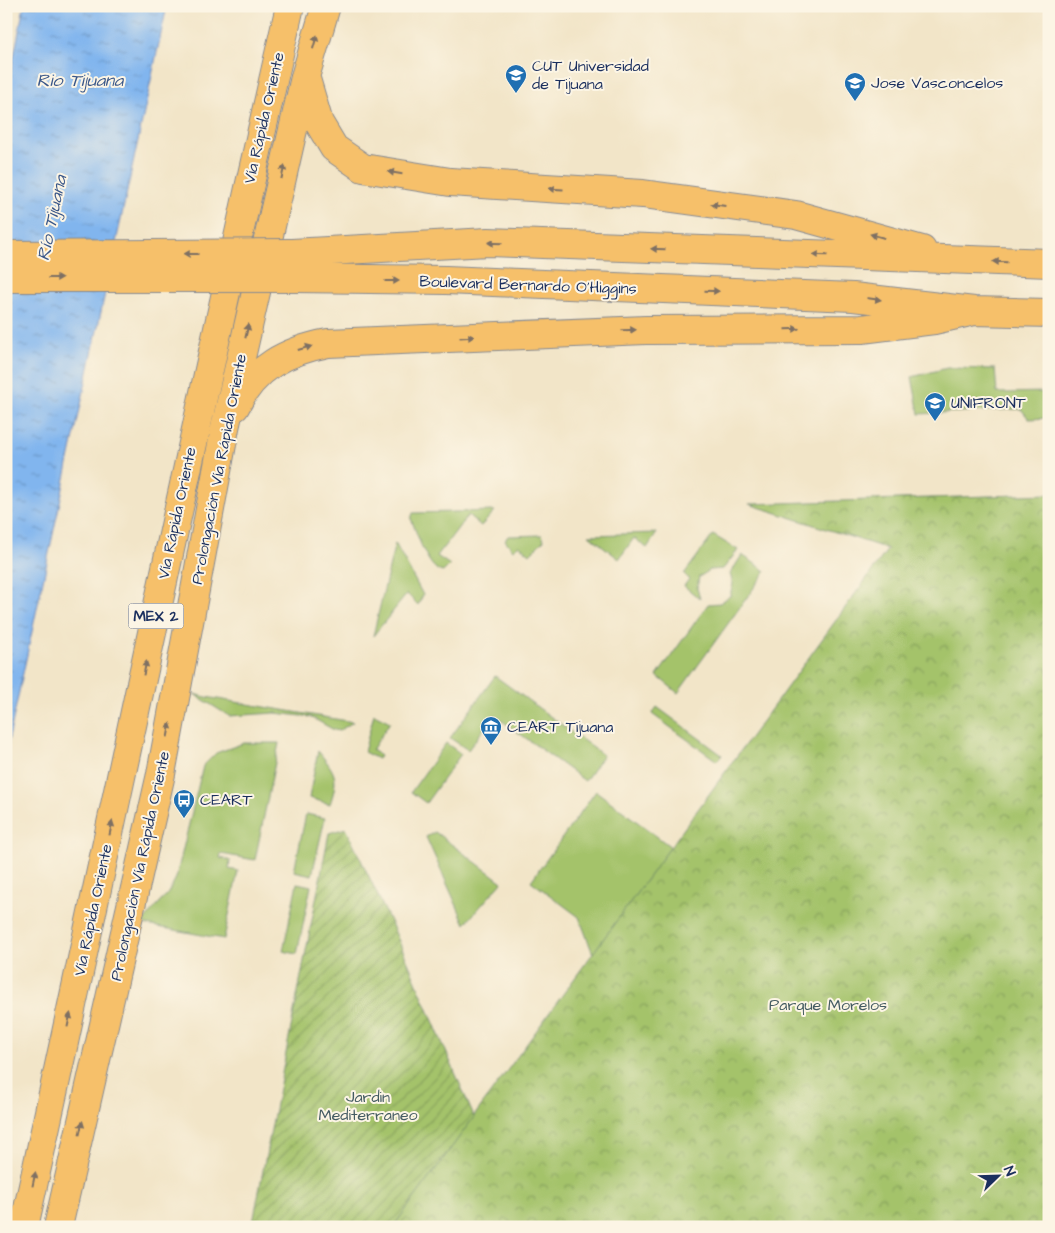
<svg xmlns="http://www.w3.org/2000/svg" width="1055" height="1233" font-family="'Architects Daughter',sans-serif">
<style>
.grass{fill:#a4c36b;stroke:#607964}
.park{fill:url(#park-crowns);stroke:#607964}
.garden{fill:url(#garden-furrows);stroke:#607964}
.water{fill:url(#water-ripples);stroke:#4e72a6}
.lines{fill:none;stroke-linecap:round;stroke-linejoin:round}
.major-casing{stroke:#868a93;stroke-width:30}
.highway-casing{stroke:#868a93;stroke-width:30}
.major{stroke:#f6c06b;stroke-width:28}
.highway{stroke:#f6c06b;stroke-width:28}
.major-bridge-casing{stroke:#868a93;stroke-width:30;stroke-linecap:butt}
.major-bridge{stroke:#f6c06b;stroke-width:28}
.oneway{fill:#7e7064}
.labels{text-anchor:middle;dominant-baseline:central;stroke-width:4;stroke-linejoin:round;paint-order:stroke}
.shield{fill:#fcf5e5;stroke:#5e6a86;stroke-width:1}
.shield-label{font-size:15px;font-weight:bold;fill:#1b2f5e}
.poi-label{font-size:16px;fill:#1b2f5e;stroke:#fcf5e5;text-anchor:start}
.street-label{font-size:16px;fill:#1b2f5e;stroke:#fcf5e5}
.park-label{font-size:16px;fill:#445b62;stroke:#fcf5e5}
.water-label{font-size:18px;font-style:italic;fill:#3a5789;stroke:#fcf5e5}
</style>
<defs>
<pattern id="park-crowns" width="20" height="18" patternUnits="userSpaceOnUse" patternTransform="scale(1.25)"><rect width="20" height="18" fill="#a4c36b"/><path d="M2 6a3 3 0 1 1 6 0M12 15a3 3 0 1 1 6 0" fill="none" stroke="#859f5b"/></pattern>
<pattern id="garden-furrows" width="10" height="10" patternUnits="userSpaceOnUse" patternTransform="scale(1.25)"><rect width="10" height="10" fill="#a4c36b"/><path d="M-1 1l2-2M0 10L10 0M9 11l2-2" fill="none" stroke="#859f5b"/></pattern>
<pattern id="water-ripples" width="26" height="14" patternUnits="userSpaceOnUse" patternTransform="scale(1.25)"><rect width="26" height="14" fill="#81b5ee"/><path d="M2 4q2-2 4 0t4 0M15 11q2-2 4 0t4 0" fill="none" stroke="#6994c4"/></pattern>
</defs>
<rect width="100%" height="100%" fill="#fcf5e5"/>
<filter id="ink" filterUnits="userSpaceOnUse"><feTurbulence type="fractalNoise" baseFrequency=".02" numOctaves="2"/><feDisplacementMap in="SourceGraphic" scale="10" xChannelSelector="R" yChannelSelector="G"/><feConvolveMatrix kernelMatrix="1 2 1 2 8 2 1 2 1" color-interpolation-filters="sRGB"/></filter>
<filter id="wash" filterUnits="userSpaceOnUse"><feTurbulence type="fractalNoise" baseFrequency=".0096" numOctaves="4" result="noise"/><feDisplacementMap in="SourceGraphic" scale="20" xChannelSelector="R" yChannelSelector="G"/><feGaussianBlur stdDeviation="1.12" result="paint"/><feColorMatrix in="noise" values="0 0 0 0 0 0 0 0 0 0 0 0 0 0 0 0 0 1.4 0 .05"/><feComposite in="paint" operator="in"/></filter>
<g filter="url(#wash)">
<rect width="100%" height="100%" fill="#f2e5c8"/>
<!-- grass -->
<path class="grass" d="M947,368L995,369L997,393L1049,392V418L1029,419L1021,409L919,414L912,377Z
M495,511L481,526L468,515L437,556L450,565L443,572C427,570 417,532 411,519L413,513Z
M657,533L647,548L634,538L619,559L589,535Z
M542,535L544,540L530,554L519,545L513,550L505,540L508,536Z
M713,535L738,550L723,569L710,570L699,577L697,588L700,599L684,586L689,579L684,574Z
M395,543L423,595L418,605L407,594L373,636Z
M742,555L766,571L678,693L657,676L708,604L720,603L730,596L733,584L730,574Z
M495,676L603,755L585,781L494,715L468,750L450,738Z
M194,694L206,697L353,722L339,731L334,730L311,717L275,713L229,716Z
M657,707L722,755L717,761L652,714Z
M374,714L390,722L372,750L380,756L378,759L364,752Z
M244,743H279L255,860L221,854L220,858L230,860L229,869L238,871L224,939L141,924L168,893L176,878L203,766L216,753Z
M446,743L461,754L426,803L411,792Z
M318,751C336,773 339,777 330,804L309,798Z
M596,791L671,847L593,954L579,917L531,881Z
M306,814L325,818L312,875L294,871Z
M435,832L502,882L465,924L426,837Z
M297,883L311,886L297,954L283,951Z"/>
<!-- park -->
<path class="park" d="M1049,494V1227H393L888,549L749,504Z"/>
<!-- garden -->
<path class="garden" d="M346,828L395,932L474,1117L393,1227H252L329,833Z"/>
<!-- water -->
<path class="water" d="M24,6H167L6,752V96Z"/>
</g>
<g filter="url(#ink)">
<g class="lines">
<!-- major casing -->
<g class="major-casing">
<path id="major" d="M306,79L319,123L334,148L363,168L450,182L643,194L796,215L922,250
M292,253L488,242L1049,263
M294,278L446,280L853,297L974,311L1049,313
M235,407C255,367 286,351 328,343L646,330L862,329L934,320L974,311
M58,1227L161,774L225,428L305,77L326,6"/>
</g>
<!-- highway casing -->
<g class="highway-casing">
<path id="highway" d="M24,1227C113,820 197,412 290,6"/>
</g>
<!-- major -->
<use href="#major" class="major"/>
<!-- highway -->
<use href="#highway" class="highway"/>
<!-- major-bridge casing -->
<g class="major-bridge-casing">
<path id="major-bridge" d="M6,255L292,253
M6,278H294"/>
</g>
<!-- major-bridge -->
<use href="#major-bridge" class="major-bridge"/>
</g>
<!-- one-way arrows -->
<defs><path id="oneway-solid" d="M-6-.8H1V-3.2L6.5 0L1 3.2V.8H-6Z" transform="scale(1.25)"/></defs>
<g class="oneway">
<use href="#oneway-solid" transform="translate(315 42) rotate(-74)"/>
<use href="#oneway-solid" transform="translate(283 172) rotate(-77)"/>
<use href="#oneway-solid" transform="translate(395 173) rotate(-171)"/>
<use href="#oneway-solid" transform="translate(556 189) rotate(-176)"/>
<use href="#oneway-solid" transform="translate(718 205) rotate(-172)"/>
<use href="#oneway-solid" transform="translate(877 236) rotate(-164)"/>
<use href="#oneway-solid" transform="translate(495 243) rotate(-178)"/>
<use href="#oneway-solid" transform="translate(658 249) rotate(-178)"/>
<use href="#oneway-solid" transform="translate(191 254) rotate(180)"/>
<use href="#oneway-solid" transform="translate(820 255) rotate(-178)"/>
<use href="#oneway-solid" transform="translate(1000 262) rotate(-179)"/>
<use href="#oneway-solid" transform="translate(55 278)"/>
<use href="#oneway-solid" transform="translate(392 281)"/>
<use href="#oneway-solid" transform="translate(712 291) rotate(2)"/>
<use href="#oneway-solid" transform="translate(874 299) rotate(7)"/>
<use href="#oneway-solid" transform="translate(792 329) rotate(-1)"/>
<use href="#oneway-solid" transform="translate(629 330) rotate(-2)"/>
<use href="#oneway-solid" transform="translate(247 331) rotate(-77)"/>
<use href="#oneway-solid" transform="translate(467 337) rotate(-3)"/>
<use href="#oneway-solid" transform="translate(305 348) rotate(-16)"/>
<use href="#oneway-solid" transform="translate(145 668) rotate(-78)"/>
<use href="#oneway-solid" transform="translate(169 730) rotate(-79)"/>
<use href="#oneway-solid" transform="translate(111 828) rotate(-78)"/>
<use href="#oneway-solid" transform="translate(69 1020) rotate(-78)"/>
<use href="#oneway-solid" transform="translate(81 1128) rotate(-77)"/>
<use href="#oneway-solid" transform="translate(34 1179) rotate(-78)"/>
</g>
</g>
<!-- icons -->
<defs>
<g id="university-pin" transform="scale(1.125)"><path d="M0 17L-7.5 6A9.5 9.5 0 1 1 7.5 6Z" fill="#1f6fb2" stroke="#fcf5e5"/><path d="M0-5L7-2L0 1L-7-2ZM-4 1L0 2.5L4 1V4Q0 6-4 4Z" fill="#fff"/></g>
<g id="school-pin" transform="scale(1.125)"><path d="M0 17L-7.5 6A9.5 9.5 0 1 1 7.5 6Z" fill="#1f6fb2" stroke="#fcf5e5"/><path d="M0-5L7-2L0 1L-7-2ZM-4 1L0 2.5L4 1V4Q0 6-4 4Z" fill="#fff"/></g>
<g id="museum-pin" transform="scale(1.125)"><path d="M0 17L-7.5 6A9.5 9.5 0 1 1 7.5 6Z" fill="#1f6fb2" stroke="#fcf5e5"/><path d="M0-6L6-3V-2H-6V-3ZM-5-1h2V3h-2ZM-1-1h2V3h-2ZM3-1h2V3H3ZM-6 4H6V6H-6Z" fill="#fff"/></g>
<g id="bus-pin" transform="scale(1.125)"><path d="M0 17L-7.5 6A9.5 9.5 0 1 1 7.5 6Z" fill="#1f6fb2" stroke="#fcf5e5"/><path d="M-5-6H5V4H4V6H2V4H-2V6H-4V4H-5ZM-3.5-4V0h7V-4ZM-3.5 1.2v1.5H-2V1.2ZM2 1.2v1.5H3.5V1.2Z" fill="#fff"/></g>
</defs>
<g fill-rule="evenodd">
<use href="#university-pin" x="516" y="75"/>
<use href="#school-pin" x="855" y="83"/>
<use href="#university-pin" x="935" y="403"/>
<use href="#museum-pin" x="491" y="727"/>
<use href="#bus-pin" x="184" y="800"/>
</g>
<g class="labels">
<!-- shield labels -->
<rect class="shield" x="128.5" y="603.5" width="55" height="25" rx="4"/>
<g class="shield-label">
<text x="156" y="616">MEX 2</text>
</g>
<!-- poi labels -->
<g class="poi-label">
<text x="532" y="66">CUT Universidad<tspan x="532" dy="18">de Tijuana</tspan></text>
<text x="871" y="83">Jose Vasconcelos</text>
<text x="951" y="403">UNIFRONT</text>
<text x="507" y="727">CEART Tijuana</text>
<text x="200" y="800">CEART</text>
</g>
<!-- street labels -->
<g class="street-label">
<text transform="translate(264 118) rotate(-77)">Vía Rápida Oriente</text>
<text transform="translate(528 285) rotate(2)">Boulevard Bernardo O'Higgins</text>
<text transform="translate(219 469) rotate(-79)">Prolongación Vía Rápida Oriente</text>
<text transform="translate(177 513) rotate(-78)">Vía Rápida Oriente</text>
<text transform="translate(140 866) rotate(-78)">Prolongación Vía Rápida Oriente</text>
<text transform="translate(93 910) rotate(-78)">Vía Rápida Oriente</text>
</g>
<!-- park labels -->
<g class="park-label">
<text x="828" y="1005">Parque Morelos</text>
<text x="368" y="1097">Jardin<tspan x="368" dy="18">Mediterraneo</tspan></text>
</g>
<!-- water labels -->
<g class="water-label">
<text x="80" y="80">Rio Tijuana</text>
<text transform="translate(52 218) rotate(-78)">Río Tijuana</text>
</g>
</g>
<!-- margin -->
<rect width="1055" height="1233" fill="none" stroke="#fcf5e5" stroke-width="25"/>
<!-- north arrow -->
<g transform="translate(998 1176) rotate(67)" stroke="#fcf5e5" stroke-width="4" paint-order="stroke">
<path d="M0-4L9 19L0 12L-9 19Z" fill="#1b2f5e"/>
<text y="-8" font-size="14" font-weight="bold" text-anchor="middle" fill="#1b2f5e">N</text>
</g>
</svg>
